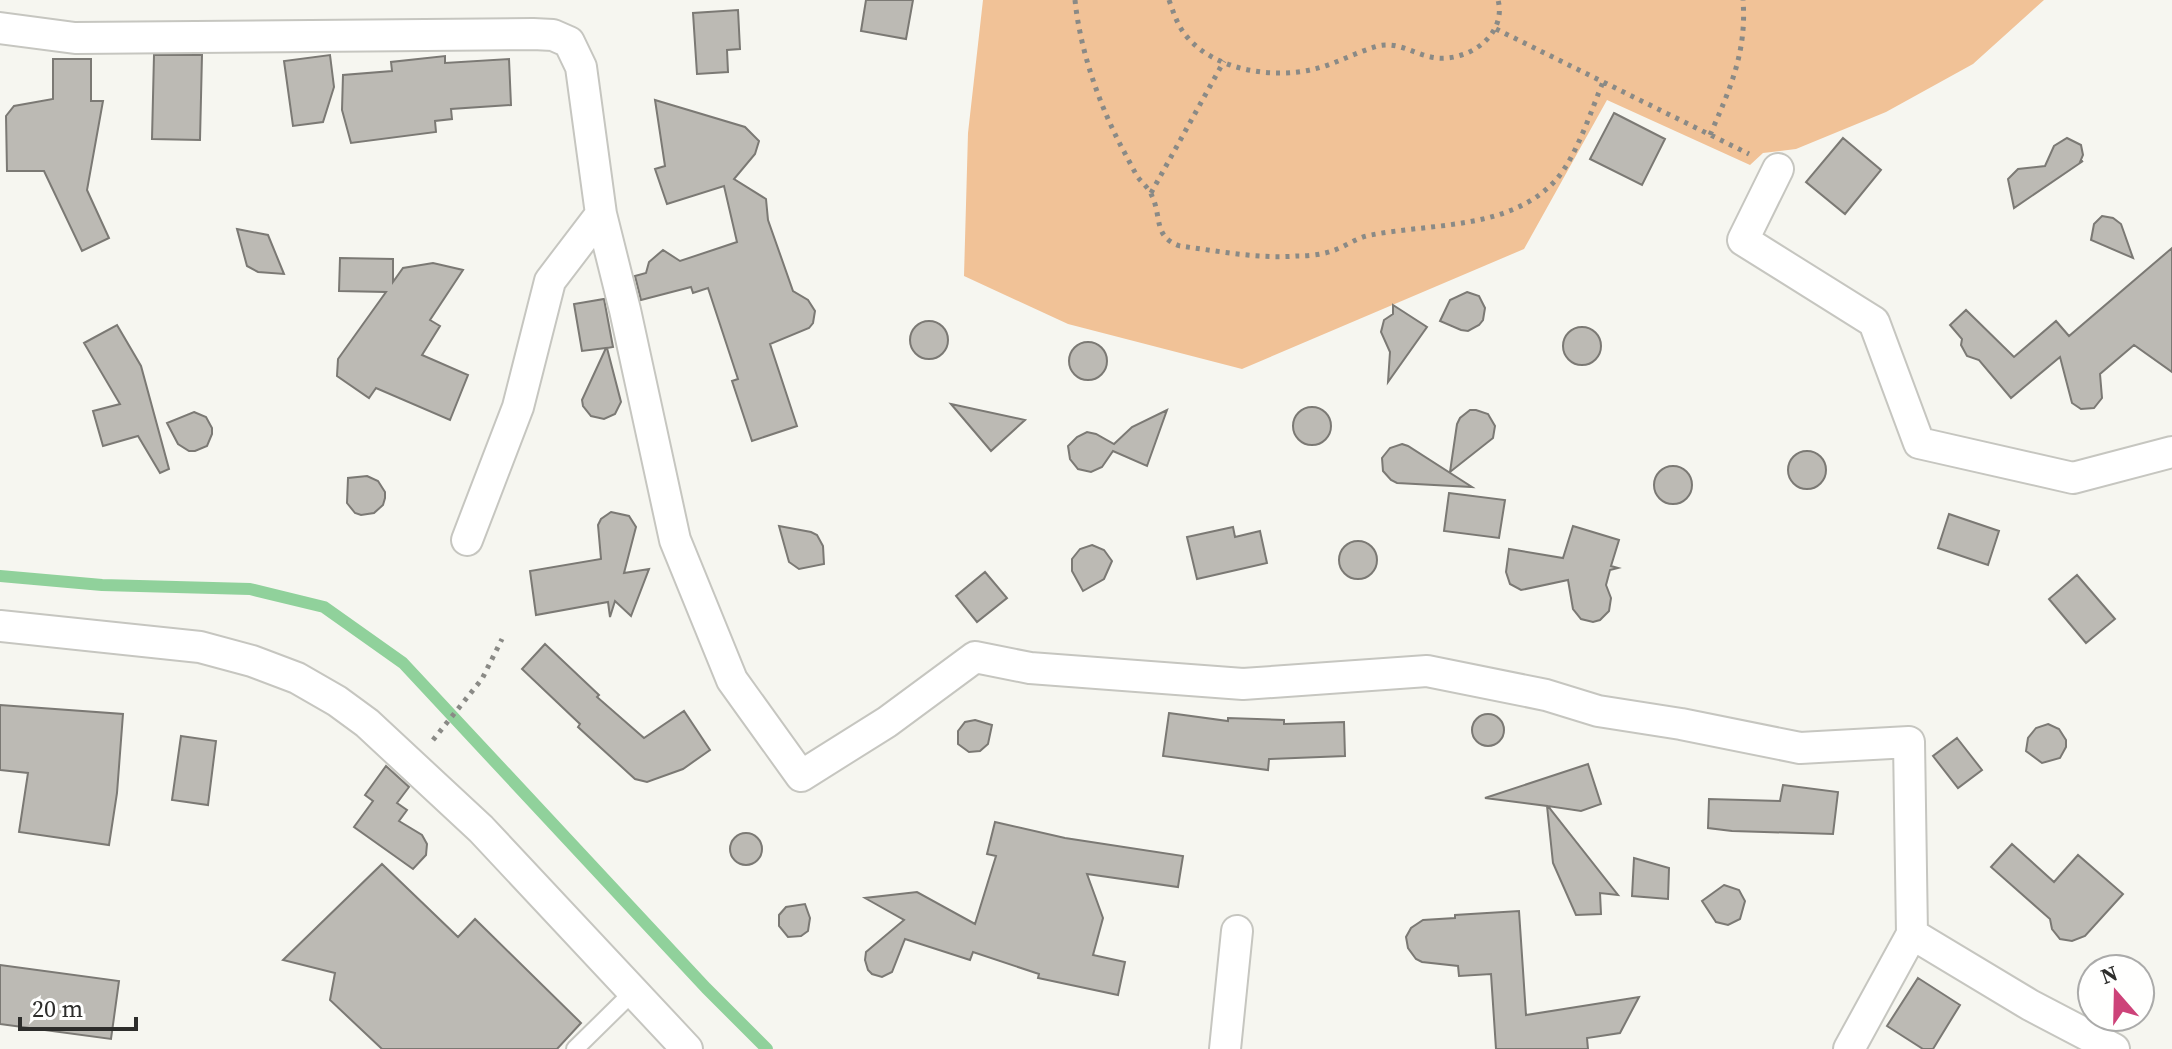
<svg xmlns="http://www.w3.org/2000/svg" width="2172" height="1049" font-family="'Source Serif 4',serif">
<style>
.green{fill:#f1c297}
.lines{fill:none;stroke-linecap:round;stroke-linejoin:round}
.stream{stroke:#90d19b;stroke-width:12}
.building{fill:#bcbab4;stroke:#7b7974;stroke-width:2}
.lane-casing{stroke:#c6c6c0;stroke-width:20}
.street-casing{stroke:#c6c6c0;stroke-width:34}
.path{stroke:#8a8a86;stroke-width:5;stroke-dasharray:4 6;stroke-linecap:butt}
.lane{stroke:#fff;stroke-width:16}
.street{stroke:#fff;stroke-width:30}
</style>
<rect width="100%" height="100%" fill="#f6f6f0"/>
<!-- green -->
<path class="green" d="M983,0H2044L1973,64L1886,112L1796,149L1763,153L1750,165L1607,100L1524,249L1242,369L1068,324L964,276L968,133Z"/>
<g class="lines">
<!-- stream -->
<path class="stream" d="M0,576L102,585L250,589L324,607L403,663L706,988L767,1049"/>
</g>
<!-- building -->
<path class="building" d="M866,0H913L906,39L861,31Z
M738,10L740,49L727,50L728,72L697,74L693,13Z
M154,55H202L200,140L152,139Z
M330,55L334,87L323,122L293,126L284,61Z
M445,56V63L509,59L511,105L451,109L452,119L435,121L436,132L351,143L342,110L343,75L392,71L391,62Z
M53,59H91V101H103L87,190L109,238L82,251L44,171H7L6,116L14,106L53,99Z
M655,100L745,127L759,141L755,154L734,179L766,199L768,220L793,291L808,300L815,311L813,323L809,328L770,344L797,426L752,441L732,381L738,379L708,288L693,293L691,287L641,300L635,276L646,273L649,262L663,250L680,261L737,242L724,186L667,204L655,169L665,166Z
M1614,113L1665,139L1642,185L1590,159Z
M1843,138L1881,170L1845,214L1806,182Z
M2067,138L2081,145L2083,155L2080,162L2083,161L2014,208L2008,179L2018,169L2045,166L2054,146Z
M2102,216L2113,218L2121,224L2133,258L2091,240L2094,224Z
M237,229L268,235L284,274L258,272L247,266Z
M2172,248V372L2134,345L2100,374L2102,398L2094,408L2081,409L2072,403L2060,357L2011,398L1979,360L1967,356L1961,345L1962,339L1950,325L1966,310L2014,357L2056,321L2069,336Z
M340,258L393,259V282L403,268L433,263L463,270L430,320L440,326L422,355L468,375L450,420L376,388L369,398L337,376L338,359L386,292L339,291Z
M1467,292L1479,296L1485,308L1483,320L1479,325L1468,331L1461,330L1440,321L1450,300Z
M604,299L613,347L607,348L621,402L615,414L604,419L591,416L583,406L582,400L606,348L582,351L574,304Z
M1393,305L1427,327L1388,382L1390,352L1381,332L1384,320L1393,314Z
M910 340a19 19 0 1 1 38 0a19 19 0 1 1-38 0Z
M117,325L141,366L169,469L160,473L138,436L103,446L93,411L120,404L84,343Z
M1563 346a19 19 0 1 1 38 0a19 19 0 1 1-38 0Z
M1069 361a19 19 0 1 1 38 0a19 19 0 1 1-38 0Z
M951,404L1025,420L991,451Z
M1293 426a19 19 0 1 1 38 0a19 19 0 1 1-38 0Z
M1167,410L1147,466L1113,451L1102,467L1091,472L1078,469L1070,459L1068,446L1077,437L1087,432L1096,434L1114,444L1132,427Z
M1470,410H1476L1488,414L1495,426L1493,438L1450,472L1457,424L1460,418Z
M194,412L206,417L212,428V434L207,446L195,451H189L178,444L167,423Z
M1402,444L1408,446L1472,487L1397,483L1391,480L1383,471L1382,458L1390,448Z
M1788 470a19 19 0 1 1 38 0a19 19 0 1 1-38 0Z
M1654 485a19 19 0 1 1 38 0a19 19 0 1 1-38 0Z
M367,476L378,481L385,492V498L383,505L374,513L361,515L355,513L347,503L348,478Z
M1449,493L1505,500L1499,538L1444,531Z
M611,512L629,516L636,527L624,573L649,569L631,616L615,601L610,617L608,602L536,615L530,571L601,559L598,525L601,519Z
M1949,514L1999,531L1988,565L1938,548Z
M779,526L811,532L817,535L823,546L824,564L799,569L789,562Z
M1573,526L1619,540L1611,566L1618,568L1610,570L1606,585L1611,598L1609,611L1600,620L1593,622L1581,619L1573,609L1568,580L1521,590L1510,584L1506,572L1509,549L1563,558Z
M1233,527L1235,537L1260,531L1267,563L1197,579L1187,537Z
M1339 560a19 19 0 1 1 38 0a19 19 0 1 1-38 0Z
M1092,545L1104,550L1112,561L1104,579L1083,591L1072,571V559L1080,549Z
M985,572L1007,598L977,622L956,596Z
M2077,575L2115,619L2086,643L2049,599Z
M545,644L599,695L597,697L644,738L684,711L710,750L683,769L647,782L635,779L578,727L580,724L522,669Z
M0,705L123,714L117,793L109,845L19,832L28,773L0,770Z
M1169,713L1228,721V718L1284,720V724L1344,722L1345,756L1269,759L1268,770L1163,756Z
M1472 730a16 16 0 1 1 32 0a16 16 0 1 1-32 0Z
M975,720L992,725L988,744L980,751L969,752L958,744V731L965,722Z
M2048,724L2059,729L2066,740V747L2060,758L2042,763L2026,751L2028,738L2036,728Z
M181,736L216,741L208,805L172,800Z
M1957,738L1982,770L1958,788L1933,756Z
M1588,764L1601,804L1581,811L1548,806L1618,895L1600,893L1601,914L1576,915L1553,863L1547,806L1485,798Z
M386,766L409,787L397,803L407,810L399,821L422,835L427,844L426,855L413,869L354,827L373,801L365,795Z
M1783,785L1838,792L1833,834L1732,831L1708,828L1709,799L1780,801Z
M995,822L1065,838L1183,856L1178,887L1087,874L1103,918L1093,955L1125,962L1118,995L1038,978L1039,974L973,952L970,960L905,939L892,972L882,977L872,974L868,970L865,960L866,952L904,920L865,898L917,892L975,924L996,856L987,854Z
M730 849a16 16 0 1 1 32 0a16 16 0 1 1-32 0Z
M2012,844L2054,882L2078,855L2123,894L2085,936L2072,941L2060,939L2052,929L2050,919L1991,867Z
M1634,858L1669,868L1668,899L1632,896Z
M382,864L458,937L475,919L581,1023L557,1049H382L330,1000L335,973L283,960Z
M1724,885L1739,890L1745,901L1740,919L1728,925L1716,922L1702,901Z
M805,904L810,918L808,931L801,936L788,937L779,926V915L786,907Z
M1519,911L1526,1015L1639,997L1620,1033L1587,1038L1588,1049H1496L1491,974L1459,976L1458,966L1422,962L1416,959L1408,948L1406,937L1411,928L1423,920L1455,918V915Z
M0,965L119,981L111,1039L0,1024Z
M1918,978L1960,1005L1933,1049H1923L1887,1026Z"/>
<g class="lines">
<!-- lane casing -->
<g class="lane-casing">
<path id="lane" d="M575,1049L634,991"/>
</g>
<!-- street casing -->
<g class="street-casing">
<path id="street" d="M0,28L75,38L533,34L553,35L569,42L581,67L601,214L625,310L675,540L732,680L801,776L887,722L975,657L1030,668L1243,684L1427,671L1546,695L1598,711L1681,724L1800,748L1909,742L1912,934L1849,1049
M1778,169L1743,240L1874,322L1919,443L2073,478L2172,452
M467,540L518,407L550,281L601,214
M0,626L200,647L252,661L297,678L337,701L367,723L481,829L687,1049
M1912,934L2030,1005L2114,1049
M1225,1049L1237,931"/>
</g>
<!-- path -->
<path class="path" d="M1075,0C1080,50 1099,104 1122,148C1127,157 1132,167 1137,176C1142,183 1149,188 1152,196C1162,217 1153,237 1180,246C1218,251 1258,259 1296,256C1307,256 1321,255 1332,251C1345,247 1357,237 1371,235C1432,223 1509,230 1555,181C1576,158 1591,111 1603,82
M1169,0C1174,14 1178,27 1188,38C1217,71 1274,79 1314,69C1336,64 1356,52 1378,46C1400,41 1416,56 1437,58C1470,61 1507,34 1498,0
M1496,29L1749,154
M1710,135C1730,89 1747,52 1743,0
M1151,193L1224,61
M433,740L482,679L502,639"/>
<!-- lane -->
<use href="#lane" class="lane"/>
<!-- street -->
<use href="#street" class="street"/>
</g>
<!-- north arrow -->
<g transform="translate(2116 993) rotate(340)"><circle r="38" fill="#fffffe" stroke="#ababaa" stroke-width="2"/>
<path d="M0-6L14 30L0 20L-14 30Z" fill="#cd4379"/>
<text y="-12" font-size="22" font-weight="bold" text-anchor="middle" fill="#2d2d2b">N</text>
</g>
<!-- scale -->
<path d="M20 1017v12h116v-12" fill="none" stroke="#2d2d2b" stroke-width="4"/>
<text x="32" y="1017" font-size="24" fill="#2d2d2b" stroke="#fffffe" stroke-width="6" paint-order="stroke">20 m</text>
</svg>
